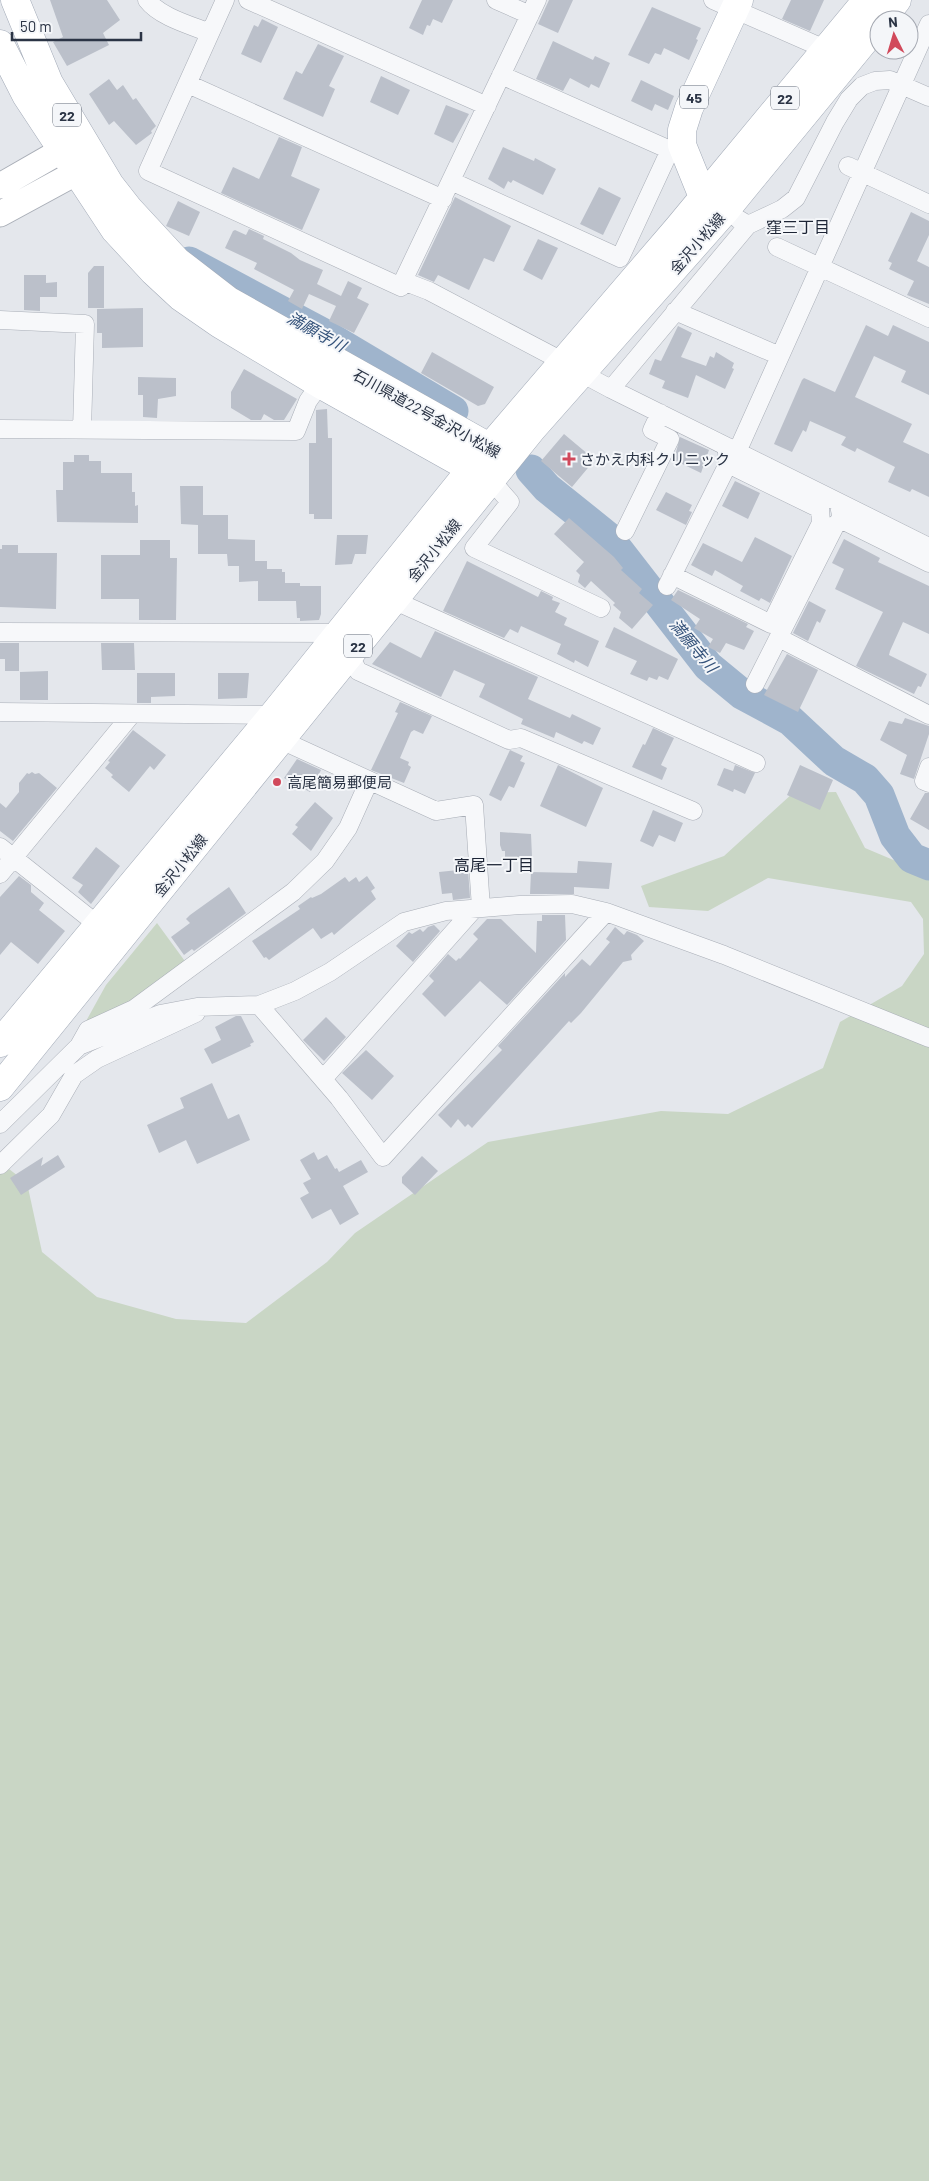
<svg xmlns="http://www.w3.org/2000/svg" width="929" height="2181" font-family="Barlow,'Noto Sans JP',sans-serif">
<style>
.green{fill:#c9d6c5}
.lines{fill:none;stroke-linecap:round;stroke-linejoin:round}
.river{stroke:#9fb4cc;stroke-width:31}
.building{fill:#bbc0ca}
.street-casing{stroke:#a9aeb7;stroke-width:19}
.secondary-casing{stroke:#a9aeb7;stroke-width:27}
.primary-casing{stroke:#a3abb8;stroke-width:29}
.street{stroke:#f7f8fa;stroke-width:18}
.secondary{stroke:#fff;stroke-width:25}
.primary{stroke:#fff;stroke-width:28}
.poi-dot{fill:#d1495b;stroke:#f4f6f9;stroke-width:2}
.labels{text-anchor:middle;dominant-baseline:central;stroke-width:4;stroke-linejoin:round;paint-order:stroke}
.shield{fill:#f4f6f9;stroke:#676e7b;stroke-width:1}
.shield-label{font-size:14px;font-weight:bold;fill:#2b3445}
.street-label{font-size:15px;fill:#2b3445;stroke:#f4f6f9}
.poi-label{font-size:15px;fill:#2b3445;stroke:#f4f6f9;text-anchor:start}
.neighbourhood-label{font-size:16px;fill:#1d2536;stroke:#f4f6f9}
.water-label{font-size:16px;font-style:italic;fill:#34527a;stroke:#f4f6f9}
</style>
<rect width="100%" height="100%" fill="#e4e7ec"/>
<!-- green -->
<path class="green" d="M836,792L865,848L929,875V2181H0V1162L27,1183L42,1252L97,1297L176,1319L246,1323L327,1262L355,1233L488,1142L661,1111L728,1114L823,1068L840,1022L902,986L924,954L923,919L911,902L768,878L708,911L649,907L641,886L724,856L793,793Z
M157,923L187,964L126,1007L85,1023L106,985Z"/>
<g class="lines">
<!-- river -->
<path class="river" d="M189,262L322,333L453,411
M531,470L547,488L608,537L708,666L742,694L790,720L834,761L865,779L879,795L895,836L912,858L929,865"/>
</g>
<!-- building -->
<path class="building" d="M50,0H107L120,20L103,33L109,45L67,66L53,42L63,37Z
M422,0H453L442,23L433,19L430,26L427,25L423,35L409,28Z
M549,0H573L558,33L538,24Z
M791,0H824L810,31L782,19Z
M652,7L701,28L696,39L698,40L689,60L664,48L661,55L655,53L649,64L628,55Z
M262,19L278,27L261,63L241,54L254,25L258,27Z
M553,41L593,60L595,56L610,63L599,88L591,84L589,88L570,78L563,91L536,79Z
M318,44L344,56L329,86L335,89L323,117L283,99L296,71L302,74Z
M381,76L410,90L398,115L370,102Z
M109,79L117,90L123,85L133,100L136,98L156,126L151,131L152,133L136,145L114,121L109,125L89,94Z
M641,80L674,96L668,110L655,104L652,111L631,101Z
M446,105L469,114L453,143L434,134Z
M279,137L302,147L291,176L320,189L302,230L221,193L233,167L259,179Z
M503,147L534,161L535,158L556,169L543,195L513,180L511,183L508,181L504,189L488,179Z
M599,187L621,198L603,235L580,224Z
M455,197L511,226L494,262L484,258L469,290L438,275L434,282L418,275Z
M178,201L200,212L189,236L166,226Z
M911,212L929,221V235L917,261L929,267V304L907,295L914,281L889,269L892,263L888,261Z
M249,229L264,236L263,239L291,253L300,260L323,270L317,284L341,296L348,281L362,288L357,298L369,304L354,333L329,321L336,306L309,294L302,309L288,301L294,290L254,269L257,263L225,248L233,231L235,230L246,235Z
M538,239L558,248L542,280L523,270Z
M94,266H104V308H88V273Z
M24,275H46V283L57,282V297H40V311L24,310Z
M143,308V347L102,348V333H97V309Z
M866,325L888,336L893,325L929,342V395L901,382L906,371L874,356L855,397L912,424L903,442L929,454V497L912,489L910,492L888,482L895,467L857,448L855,452L841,445L846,437L810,421L806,432L803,430L792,452L774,444L802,380L804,378L835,392Z
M678,326L692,333L681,357L706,366L710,356L714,358L716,352L734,363L732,368L734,369L725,389L696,375L688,398L662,388L665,381L649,374L655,359L661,361Z
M432,352L494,387L485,404L478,406L421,373Z
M244,369L297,399L284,420H274L264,414L261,420H251L231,408V392Z
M138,377L176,378V396L158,399L157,418L143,417V395H138Z
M327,409L328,438H332V519H314V514H309V443H316V410Z
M564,434L589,455L587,458L592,463L572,487L541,461Z
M680,437L709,450L701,473L674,460Z
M74,455H89V461H101V473H132V492H135V506L138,505V523L57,522L56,490H63V462H74Z
M735,481L760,493L748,519L722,506Z
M180,486H203V515H228V539L255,540V561H267V569H282V572H285V583H300V586H321V614L319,620L300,621V618H297L296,601H258V581L239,582V566H228L227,554H198V525L181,524Z
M666,492L692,505L689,511L692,512L686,525L656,510Z
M569,518L614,557L623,568L621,570L642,589L639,593L653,605L632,629L619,618L621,612L613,605L615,603L591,581L585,588L578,582L580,575L576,571L584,562L554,534Z
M337,535H368L366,554H355L352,564L335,565Z
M755,537L792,556L770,603L761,598L759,601L740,591L743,586L715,570L712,576L691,565L703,543L742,562Z
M844,539L880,558L878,562L929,586V634L903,622L890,651L889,655L927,674L921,687L918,686L914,694L856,666L883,612L835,589L844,569L832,563Z
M140,540H170V558H177L176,620H139V599H101V555H140Z
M2,545H18V553H57L56,609L0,607V549H2Z
M467,561L538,597L541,591L553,597L552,600L560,603L555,612L567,618L564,625L599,641L588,667L575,660L574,663L557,654L561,644L521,626L518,633L510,629L504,638L443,611Z
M678,590L748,624L746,627L754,631L744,650L726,643L720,653L708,647L713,639L694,628L700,619L671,600Z
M809,601L826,610L820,623L817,621L808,641L793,633Z
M614,627L678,659L668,680L659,676L657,680L649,677L647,681L630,674L637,661L605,647Z
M435,631L538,677L528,699L570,718L572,714L601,728L593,745L584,741L582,744L556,732L554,738L521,724L523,719L479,697L485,684L454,670L441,697L372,664L390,642L421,658Z
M0,643H19V671H5V659H0Z
M101,643H134L135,670H102Z
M787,654L818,670L798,712L764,695Z
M48,671V700H20V672Z
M137,673H175V696L151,697V703H137Z
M218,673H249L247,698L218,699Z
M400,702L432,716L423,734L414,730L411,732L400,758L409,762L408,765L411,767L404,783L371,770L398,713L395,712Z
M905,718L929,726V734L914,779L900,774L907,755L880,740L889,721L902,724Z
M653,728L674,738L661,765L667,768L662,780L632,767L643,744L645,745Z
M133,730L166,755L154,770L150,766L129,792L111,777L113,775L105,768L110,762L108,761Z
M510,750L523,756L520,761L525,763L514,788L509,786L501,801L489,795Z
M297,759L321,770L310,792L284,778Z
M558,765L603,788L586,827L540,806Z
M735,765L755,773L745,794L734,789L733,792L717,785L724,768L733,771Z
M800,765L833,780L820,810L787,795Z
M32,772L35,774L39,773L57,788L13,841L0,831V803L6,808L19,792V783L27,773L29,774Z
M925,793H929V830L910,819Z
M315,802L333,818L311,851L292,834L298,827L295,825Z
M653,810L683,823L675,842L659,835L653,847L640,841Z
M500,832L531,834L532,857L505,858V851H502L500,845Z
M96,847L120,866L91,904L78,892L83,885L72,878Z
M578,861L612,863L609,889L574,887V894H530L531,872L577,873Z
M468,869L470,898L453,900L452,893L442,894L439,872Z
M19,876L31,885V892L44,903L39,910L65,931L38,964L11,942L0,955V897Z
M367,876L375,888L371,891L376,899L334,935L332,932L321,939L313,928L269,960L266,957L264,958L252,941L300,909L298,906L311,897L312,898L321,894L345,877L349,882L356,877L359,882Z
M229,887L246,913L194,951L192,949L184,955L171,937L190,923L186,919L190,915Z
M542,915H565L566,940L507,1005L480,981L445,1017L422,994L434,981L429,976L448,954L456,961L459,958L460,959L478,939L473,934L487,919H501L536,953L537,921H542Z
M434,925L440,931L413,962L396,946L409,932L412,934L420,929L423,932L428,927Z
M615,927L624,935L627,931L637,935L644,941L631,955L632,960L623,962L581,1013L571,1023L569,1021L472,1128L468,1124L465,1127L458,1119L451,1128L438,1115L502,1050L498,1046L565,973V977L582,959L590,966L610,942L606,939Z
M236,1016H241L254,1042L250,1044L251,1046L212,1064L204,1049L221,1040L215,1027Z
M326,1017L346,1037L324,1061L303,1040Z
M366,1050L394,1076L372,1100L342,1073Z
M212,1083L228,1119L239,1114L250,1140L197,1164L186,1140L159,1153L147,1125L184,1108L180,1098Z
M314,1152L318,1160L327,1155L335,1169L337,1168L339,1172L361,1160L368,1172L343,1186L359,1214L340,1225L331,1209L312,1219L300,1198L309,1193L303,1183L311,1179L300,1160Z
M58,1155L65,1167L21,1195L10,1178L43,1157L41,1166Z
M422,1156L438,1171L415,1195L402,1183V1177Z"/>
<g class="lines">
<!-- street casing -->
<g class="street-casing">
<path id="street" d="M147,0C160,17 190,25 210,33
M225,0L148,171L401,287L403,281
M248,0L487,106
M496,0L530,15
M537,0L403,281L429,291L562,361
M713,0L825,49
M501,75L670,150
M188,84L443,199
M848,166L929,204
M451,181L620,258L670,150L682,145
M738,219L748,225L782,209L796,198L835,122L849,99L862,86L875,81L890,80L929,97
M748,225L611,389L929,547
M777,247L929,318
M675,311L780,356
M0,320L85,324L82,430
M583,374L611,389
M0,429L296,431L308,401L320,384
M737,452L929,24
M491,480L510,502L474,548L601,608
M840,510L842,520L929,563
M625,531L670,439L652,430L660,413
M672,575L771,624L821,523L820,509L728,464
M667,586L728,464L727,452
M393,600L756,763
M0,632L338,633
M779,638L929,715
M350,656L358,671L509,740L521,738L693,811
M755,684L836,524L842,520
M0,712L273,715
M281,740L436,811L474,805L481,908
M929,767L924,781L929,783
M0,847L98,925
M0,874L132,714
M259,1005L339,1098L383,1157L606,912
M79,1046L88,1030L134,1009L293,892L325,861L348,828L369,781
M323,1079L474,909
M0,1124L79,1046L160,1014L197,1007L259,1005L295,991L330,972L404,922L446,911L520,905L572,904L606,912L724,955L929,1038
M0,1165L51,1115L74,1075L97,1059L196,1013"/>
</g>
<!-- secondary casing -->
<g class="secondary-casing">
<path id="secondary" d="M0,186L80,140
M0,214L94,163"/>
</g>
<!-- primary casing -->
<g class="primary-casing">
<path id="primary" d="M15,0L49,83L110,185L128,208L177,261L229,301L505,456
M881,20L897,0
M0,44L26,95L115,230L153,271L181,297L220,324L320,384L488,478
M715,205L703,197L682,145V130L689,108L739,0
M0,1043L273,715L472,468L678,228L867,0
M0,1087L532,429L724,212L879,23"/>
</g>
<!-- street -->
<use href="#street" class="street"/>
<!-- secondary -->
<use href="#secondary" class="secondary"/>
<!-- primary -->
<use href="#primary" class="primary"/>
</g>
<!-- markers -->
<g class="poi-dot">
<path d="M566.5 451.5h5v5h5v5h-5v5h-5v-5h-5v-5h5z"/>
<circle cx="277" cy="782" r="5"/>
</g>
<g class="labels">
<!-- shield labels -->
<g class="shield">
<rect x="680" y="85.5" width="28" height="23" rx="4"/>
<rect x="771" y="86.5" width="28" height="23" rx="4"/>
<rect x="53" y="103.5" width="28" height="23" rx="4"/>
<rect x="344" y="634.5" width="28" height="23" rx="4"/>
</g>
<g class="shield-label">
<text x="694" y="97">45</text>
<text x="785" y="98">22</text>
<text x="67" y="115">22</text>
<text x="358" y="646">22</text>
</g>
<!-- street labels -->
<g class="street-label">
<text transform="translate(697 243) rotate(-49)">金沢小松線</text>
<text transform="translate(427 413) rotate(29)">石川県道22号金沢小松線</text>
<text transform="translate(434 550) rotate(-51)">金沢小松線</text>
<text transform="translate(180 865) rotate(-51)">金沢小松線</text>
</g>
<!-- poi labels -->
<g class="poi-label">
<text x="580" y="459">さかえ内科クリニック</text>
<text x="287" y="782">高尾簡易郵便局</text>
</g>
<!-- neighbourhood labels -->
<g class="neighbourhood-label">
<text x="798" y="226">窪三丁目</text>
<text x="494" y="864">高尾一丁目</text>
</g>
<!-- water labels -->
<g class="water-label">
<text transform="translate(317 331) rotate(29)">満願寺川</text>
<text transform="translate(694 645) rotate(50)">満願寺川</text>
</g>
</g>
<!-- north arrow -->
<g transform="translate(894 35) rotate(355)"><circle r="24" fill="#f4f6f9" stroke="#a4a8b1"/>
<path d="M0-4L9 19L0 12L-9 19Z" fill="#d1495b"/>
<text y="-8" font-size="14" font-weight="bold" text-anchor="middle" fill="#2b3445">N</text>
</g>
<!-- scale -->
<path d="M12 32v8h129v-8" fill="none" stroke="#2b3445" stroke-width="2.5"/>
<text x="20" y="32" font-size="15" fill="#2b3445" stroke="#f4f6f9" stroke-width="4" paint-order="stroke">50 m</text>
</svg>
